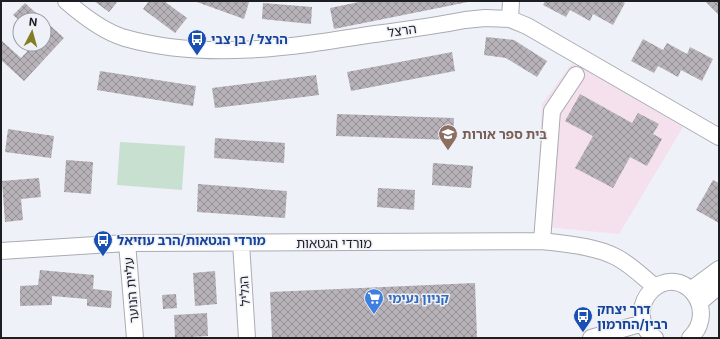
<svg xmlns="http://www.w3.org/2000/svg" width="720" height="339" font-family="Inter,'Noto Sans Hebrew',sans-serif">
<style>
.commercial{fill:#f5e0ee}
.green{fill:#c8e0cf}
.building{fill:url(#building-cross-hatch)}
.lines{fill:none;stroke-linecap:round;stroke-linejoin:round}
.minor-casing{stroke:#a9acb3;stroke-width:18}
.minor{stroke:#fff;stroke-width:16}
.labels{text-anchor:middle;dominant-baseline:central;stroke-width:3;stroke-linejoin:round;paint-order:stroke}
.street-label{font-size:13px;fill:#1d1e21;stroke:#eef1f8}
.transit-label{font-size:13px;font-weight:bold;fill:#164399;stroke:#eef1f8;text-anchor:start}
.education-label{font-size:13px;font-weight:bold;fill:#785e54;stroke:#eef1f8;text-anchor:start}
.shop-label{font-size:13px;font-weight:bold;fill:#366cbe;stroke:#eef1f8;text-anchor:start}
</style>
<defs>
<pattern id="building-cross-hatch" width="8" height="8" patternUnits="userSpaceOnUse"><rect width="8" height="8" fill="#b7b2b8"/><path d="M0 0l8 8M0 8l8-8" fill="none" stroke="#949095"/></pattern>
</defs>
<rect width="100%" height="100%" fill="#eef1f8"/>
<!-- commercial -->
<path class="commercial" d="M573,62L683,127L619,234L536,226L542,104Z"/>
<!-- green -->
<path class="green" d="M120,142L185,146L182,190L117,185Z"/>
<!-- building -->
<path class="building" d="M94,1H118L109,12Z
M149,1H164L187,18L175,33L143,9Z
M194,1H245L249,2L244,19Z
M364,1H468V2L334,29L330,8Z
M545,1H621L625,3L613,25L593,14L590,21L570,10L566,17L543,5Z
M705,1H719V15Z
M25,3L44,20H20V21L13,15Z
M263,3L312,7L311,24L262,19Z
M44,20L64,38L24,81L1,60V40L21,58L34,44H44Z
M486,37L514,40L547,61L537,77L506,58L484,55Z
M643,39L663,50L667,43L687,54L690,47L713,59L702,81L681,70L678,77L658,66L654,73L631,61Z
M452,52L455,71L351,91L347,72Z
M100,71L196,86L193,106L97,90Z
M316,75L319,95L215,108L212,88Z
M580,94L632,123L638,113L659,124L653,134L662,139L647,166L630,157L613,188L575,168L593,136L565,121Z
M337,114L454,118L453,140L336,136Z
M8,129L54,136L51,158L5,152Z
M215,138L285,143L284,163L214,158Z
M66,160L93,162L91,194L64,192Z
M433,163L473,166L471,188L432,185Z
M39,178L41,197L21,199L23,220L5,222L2,181Z
M713,180L719,183V223L696,210Z
M198,184L287,191L285,218L197,212Z
M378,188L415,190L414,210L377,207Z
M40,270L94,275L93,289L112,291L111,308L87,306V299L52,296V305L20,306V286L38,285Z
M215,271L217,304L195,306L193,273Z
M475,283L477,338H272L270,292Z
M176,294L177,308L163,309L162,295Z
M207,313L208,336L175,338L174,315Z"/>
<g class="lines">
<!-- minor casing -->
<g class="minor-casing">
<path id="minor" d="M66,1C82,15 104,32 125,38C206,61 293,47 375,34C405,30 435,26 465,20L485,18L510,19L527,26L719,137
M510,19L511,1
M542,241L552,111L576,75
M127,243L135,338
M241,243L247,338
M1,251L127,243L542,241C566,244 594,246 616,257C630,264 643,277 655,287
M692,289L719,269
M701,301L719,286
M591,338L643,323
M655,338C646,333 641,322 642,312C642,303 646,296 652,290C682,263 720,309 690,338"/>
</g>
<!-- minor -->
<use href="#minor" class="minor"/>
</g>
<!-- icons -->
<defs>
<g id="bus-pin" transform="scale(1)"><path d="M0 17L-7.5 6A9.5 9.5 0 1 1 7.5 6Z" fill="#1a4fb4" stroke="#eef1f8"/><path d="M-5-6H5V4H4V6H2V4H-2V6H-4V4H-5ZM-3.5-4V0h7V-4ZM-3.5 1.2v1.5H-2V1.2ZM2 1.2v1.5H3.5V1.2Z" fill="#fff"/></g>
<g id="school-pin" transform="scale(1)"><path d="M0 17L-7.5 6A9.5 9.5 0 1 1 7.5 6Z" fill="#8d6e63" stroke="#eef1f8"/><path d="M0-5L7-2L0 1L-7-2ZM-4 1L0 2.5L4 1V4Q0 6-4 4Z" fill="#fff"/></g>
<g id="supermarket-pin" transform="scale(1)"><path d="M0 17L-7.5 6A9.5 9.5 0 1 1 7.5 6Z" fill="#3f7fe0" stroke="#eef1f8"/><path d="M-6-5.5h2.5l.6 2H6L4.5 2H-2.5L-4.4-4H-6ZM-1.5 3.2a1.3 1.3 0 1 0 .1 0ZM3 3.2a1.3 1.3 0 1 0 .1 0Z" fill="#fff"/></g>
</defs>
<g fill-rule="evenodd">
<use href="#bus-pin" x="197" y="39"/>
<use href="#school-pin" x="448" y="134"/>
<use href="#bus-pin" x="103" y="240"/>
<use href="#supermarket-pin" x="374" y="298"/>
<use href="#bus-pin" x="583" y="316"/>
</g>
<g class="labels">
<!-- street labels -->
<g class="street-label">
<text transform="translate(402 30) rotate(-8)">הרצל</text>
<text x="334" y="243">מורדי הגטאות</text>
<text transform="translate(131 290) rotate(-95)">עליית הנוער</text>
<text transform="translate(244 291) rotate(-94)">הגליל</text>
</g>
<!-- transit labels -->
<g class="transit-label">
<text x="211" y="39">הרצל / בן צבי</text>
<text x="117" y="240">מורדי הגטאות/הרב עוזיאל</text>
<text x="597" y="309">דרך יצחק<tspan x="597" dy="15">רבין/החרמון</tspan></text>
</g>
<!-- education labels -->
<g class="education-label">
<text x="462" y="134">בית ספר אורות</text>
</g>
<!-- shop labels -->
<g class="shop-label">
<text x="388" y="298">קניון נעימי</text>
</g>
</g>
<!-- border -->
<rect width="720" height="339" fill="none" stroke="#1d1e21" stroke-width="4"/>
<!-- north arrow -->
<g transform="translate(32 32) rotate(6)"><circle r="19" fill="#eef1f8" stroke="#9a9da2"/>
<path d="M0-3L7 15L0 10L-7 15Z" fill="#837c22"/>
<text y="-6" font-size="11" font-weight="bold" text-anchor="middle" fill="#1d1e21">N</text>
</g>
</svg>
